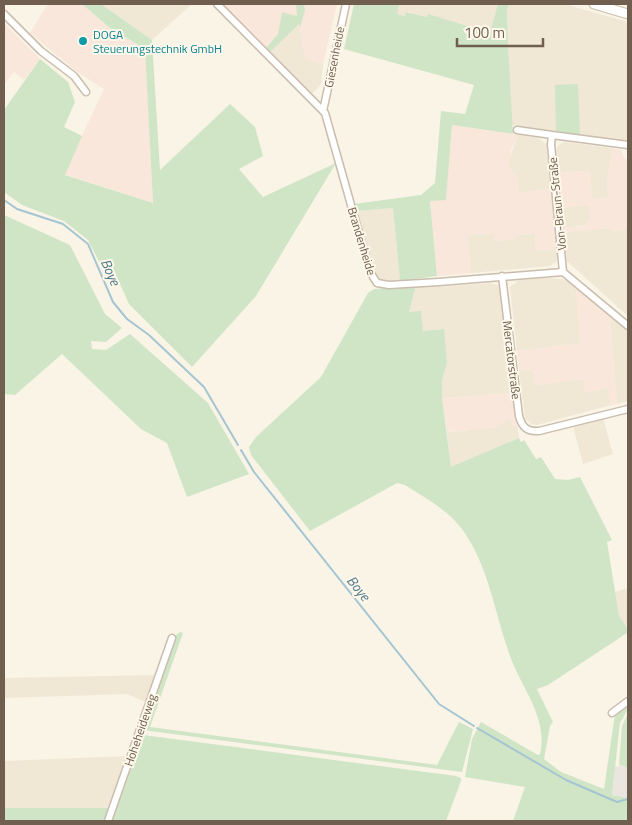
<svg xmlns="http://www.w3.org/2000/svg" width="632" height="825" font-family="'Titillium Web',sans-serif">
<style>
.residential{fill:#f0e7d5}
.commercial{fill:#f9e7db}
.industrial{fill:#eae6df}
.green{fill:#cfe5c6}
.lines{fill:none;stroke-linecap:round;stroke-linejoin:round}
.stream{stroke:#a4c5d1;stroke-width:2}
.street-casing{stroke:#cabdad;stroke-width:9}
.secondary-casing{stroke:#ccbeac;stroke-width:11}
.street{stroke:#fff;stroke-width:6}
.secondary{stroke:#fff;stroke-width:9}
.culture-dot{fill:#0f9aa8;stroke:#fdf8eb;stroke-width:2}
.labels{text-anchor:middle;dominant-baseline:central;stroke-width:4;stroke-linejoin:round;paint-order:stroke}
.culture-label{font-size:12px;fill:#0d838f;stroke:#fdf8eb;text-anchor:start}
.street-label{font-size:12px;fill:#705e4e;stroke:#fdf8eb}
.water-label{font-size:14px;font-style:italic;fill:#4d7787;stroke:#fdf8eb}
</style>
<rect width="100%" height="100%" fill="#f9f4e6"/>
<!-- residential -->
<path class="residential" d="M101,4H192L152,40Z
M399,4H498L491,33L429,15L428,17L407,12L405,16L396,14Z
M509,4H564L628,22V142L512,125L508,43L507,10Z
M299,23L305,58L323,64L321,84L312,94L270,52Z
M518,135L538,138L546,144L551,189L519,193L517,175L513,174L508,163Z
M564,142L612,148L607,183L608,198L592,199L590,171L558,172L556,151L558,146Z
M585,205L589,207L590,218L587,225L564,228L562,208Z
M393,208L400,281L386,282L378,281L372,270L356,211Z
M611,228L612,231L628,229V316L567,261L564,232Z
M494,233V241L515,239V235L535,234L536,250L557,249V261L550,266L471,273L468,235Z
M546,278L562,279L576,286L580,343L517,351L510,287L519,280Z
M490,283L498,285L500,290L513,393L442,398V381L447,363L443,329L423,331L409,312L416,286H438V287Z
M610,316L628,332V401L617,404Z
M533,369L535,385L583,379L609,388L611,405L537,425L531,424L525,418L519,371Z
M511,418L512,426L517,425L519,438L451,468L447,432L465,431Z
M603,418L613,454L583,464L573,426Z
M628,588V627L627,628L619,617L615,592Z
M156,675L148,703L127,694L4,698V678Z
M129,756L112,808H4V761Z"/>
<!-- commercial -->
<path class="commercial" d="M48,4H82L110,28L145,49L153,203L64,174L104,89L76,71L30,33Z
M221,4H296L298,16L282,12L278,34L266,48Z
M304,4H337L323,64L305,58L300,28L305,10Z
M4,23L40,59L24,80L14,72L4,85Z
M452,125L518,135L511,151L509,167L513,174L517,175L519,193L551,189L557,249L536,250L535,234L516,235L515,239L494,241L493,233L468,235L471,273L437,276L430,201L446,199Z
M612,148L621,150L625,159H628V229L612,231L611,228L564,232V228L585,226L590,218L589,208L586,205L562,208L558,172L590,171L592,199L608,198L607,183Z
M576,286L610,316L617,404L610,406L609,388L584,393L583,379L535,385L533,369L519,371L517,351L580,343Z
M513,393L517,425L512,426L511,418L494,428L447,432L442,398Z"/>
<!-- industrial -->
<path class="industrial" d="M619,764L628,768V798L612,795L615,766L619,767Z"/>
<!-- green -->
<path class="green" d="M82,4H101L152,40L160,170L230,104L255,127L263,156L239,169L263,197L336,163L256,296L192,367L129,304L111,264L102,267L88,240L64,221L22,205L4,192V110L40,59L68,82L75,102L64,127L82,136L65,175L153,203L145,49L110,28Z
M296,4H304L305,10L300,28L299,24L270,52L266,48L278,34L282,12L297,16Z
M354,4H399L397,14L405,16L406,12L427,17L428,14L490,33L498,4H509L507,10L508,43L513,134L452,125L446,200L430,201L437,276L400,281L393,208L356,211L354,204L421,195L435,183L441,111L465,114L474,85L344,49Z
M578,84L580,135L556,131L555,85Z
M4,215L70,245L105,314L122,328L106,342L91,341L92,349L106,350L130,334L208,403L249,474L187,497L167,443L141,429L62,354L15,395L4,394Z
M416,286L409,312L421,311L423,331L444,329L447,363L442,381V398L451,467L519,438L521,442L524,440L536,459L541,457L555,479L568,480L580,477L612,540L607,542L619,616L627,628V633L548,685L537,689L553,722L550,726L544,759L561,772L604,789L615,714L628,703V709L620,723L612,795L628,798V821H513L525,787L465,777L472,739L481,722L538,755L540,754C549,716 518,684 508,650C494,609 488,565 462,529C448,510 425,498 405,485L397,483L310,531L251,455L249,447L256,437L321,377L368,293L374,289Z
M180,632L183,633L150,727L437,765L459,722L473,729L462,772L143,730L175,636Z
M628,713V768L619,764L622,726Z
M143,735L456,776L461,778V781L446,821H112Z
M4,808H112L107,821H4Z"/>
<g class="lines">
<!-- stream -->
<path class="stream" d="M4,200L17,209L63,224L88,244L113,302L127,319L149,335L204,387L238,445
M241,450L254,472L439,704L474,726
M477,728L566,780L617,802L628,799"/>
<!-- street casing -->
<g class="street-casing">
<path id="street" d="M217,4L325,113L370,272L377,283L389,285L439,282L563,272L628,326
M4,14L41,51L74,76L86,92
M323,111L346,4
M517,130L552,135
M563,272L551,144L552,135L628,145
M502,276L519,416C522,427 527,432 539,431L628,409
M612,713L628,701
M108,821L172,638"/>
</g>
<!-- secondary casing -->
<g class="secondary-casing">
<path id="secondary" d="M594,4L628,14"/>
</g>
<!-- street -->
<use href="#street" class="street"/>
<!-- secondary -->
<use href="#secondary" class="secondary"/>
</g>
<!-- markers -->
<circle class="culture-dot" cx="83" cy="41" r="5"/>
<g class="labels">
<!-- culture labels -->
<g class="culture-label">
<text x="93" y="34">DOGA<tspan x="93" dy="14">Steuerungstechnik GmbH</tspan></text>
</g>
<!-- street labels -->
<g class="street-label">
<text transform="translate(334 57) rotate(-79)">Giesenheide</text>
<text transform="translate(557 204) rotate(-96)">Von-Braun-Straße</text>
<text transform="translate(362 241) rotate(73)">Brandenheide</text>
<text transform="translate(512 360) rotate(83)">Mercatorstraße</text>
<text transform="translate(140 730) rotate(-71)">Hoheheideweg</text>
</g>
<!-- water labels -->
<g class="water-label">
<text transform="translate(111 272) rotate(66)">Boye</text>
<text transform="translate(359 588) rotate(51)">Boye</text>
</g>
</g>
<!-- border -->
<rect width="632" height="825" fill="none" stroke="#705e4e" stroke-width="10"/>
<!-- scale -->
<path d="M457 38v8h86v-8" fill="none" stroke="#705e4e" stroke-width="2.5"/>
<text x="464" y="38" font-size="15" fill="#705e4e" stroke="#fdf8eb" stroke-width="4" paint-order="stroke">100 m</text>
</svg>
